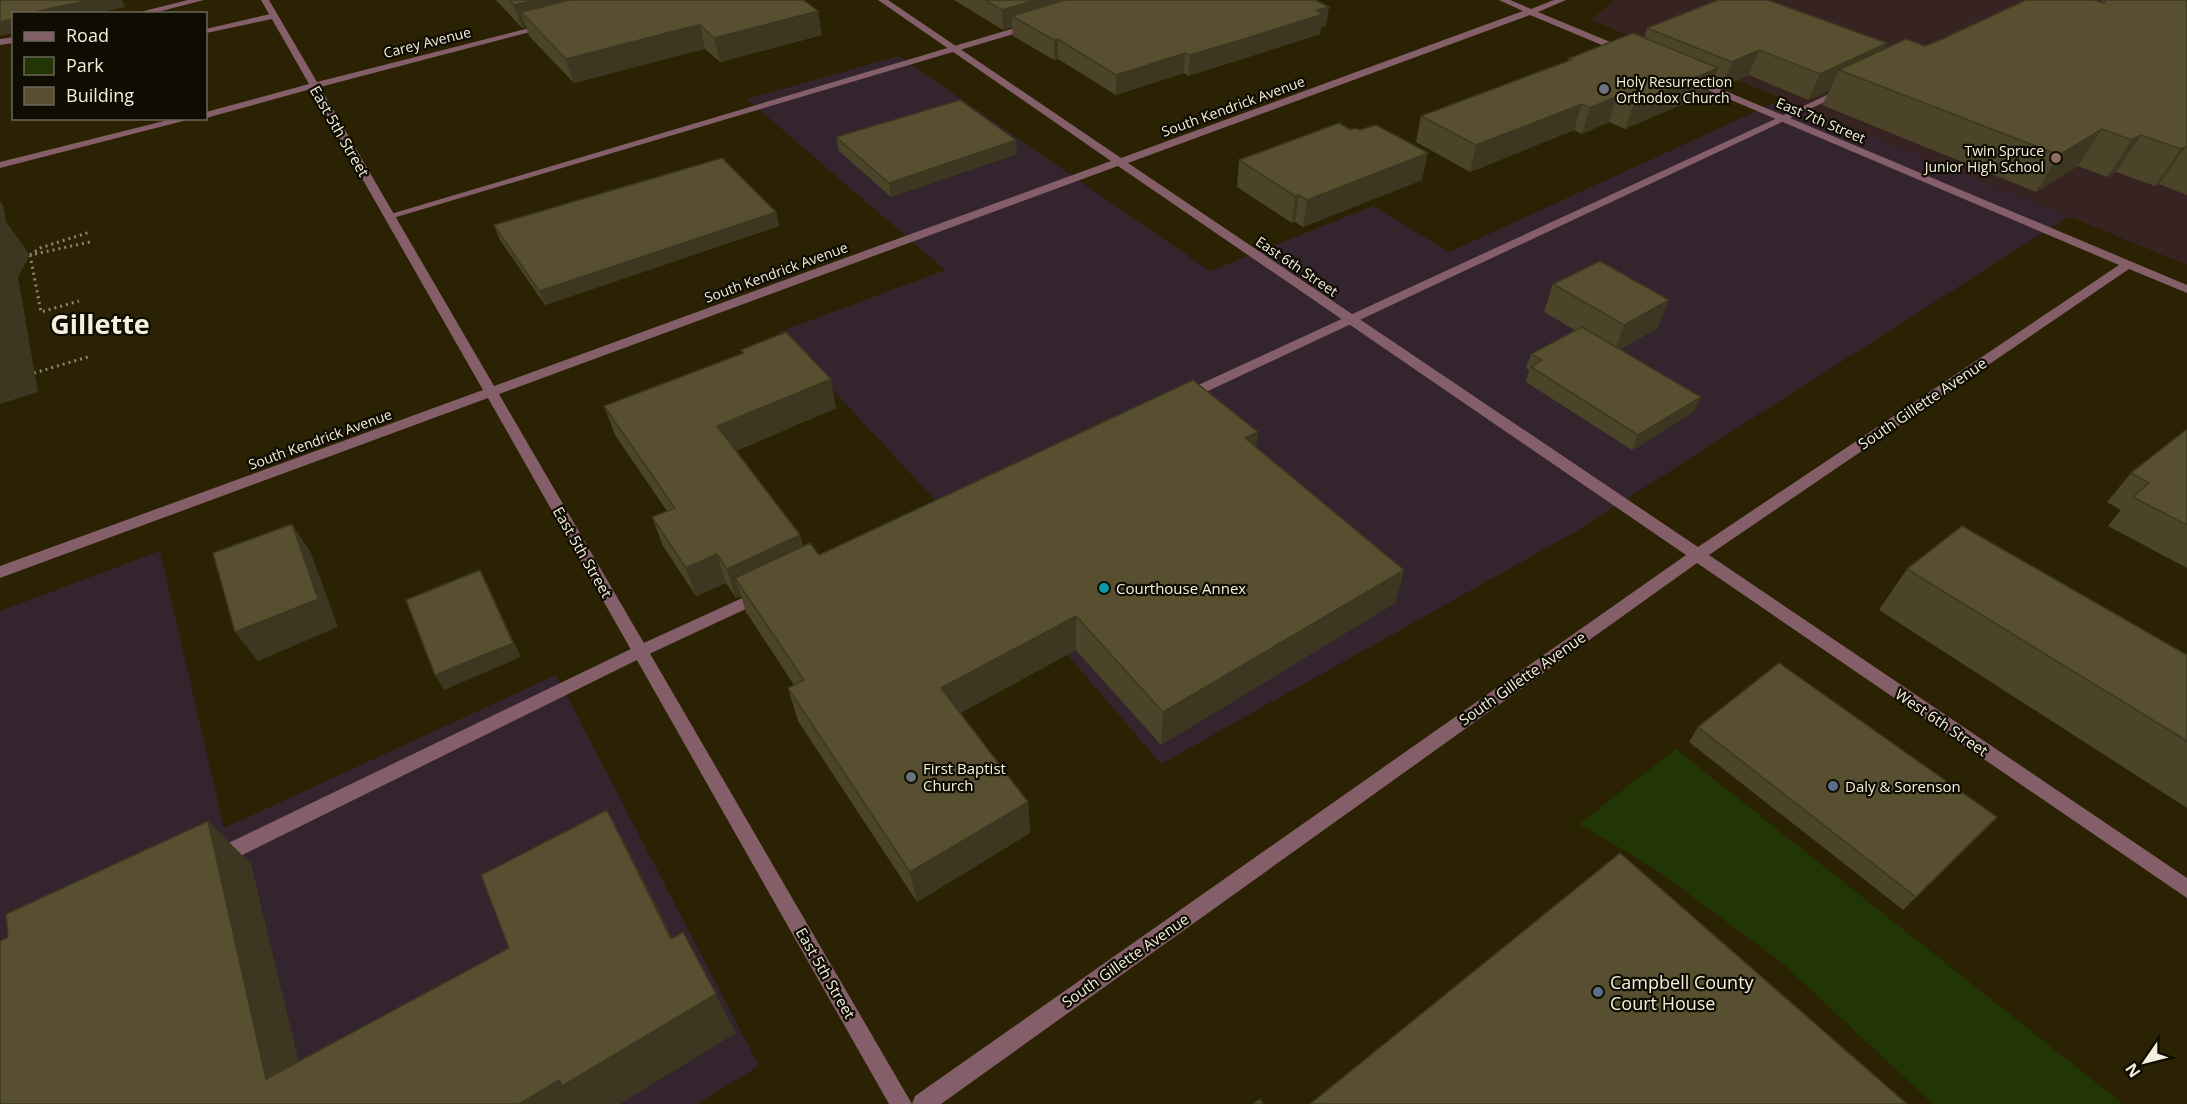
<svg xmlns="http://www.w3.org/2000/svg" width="2187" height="1104" font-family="'Open Sans',sans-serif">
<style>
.commercial{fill:#34242e}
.education{fill:#372422}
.green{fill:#213505}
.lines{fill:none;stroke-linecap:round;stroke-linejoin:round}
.path{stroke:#8c866d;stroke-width:3;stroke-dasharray:2 4;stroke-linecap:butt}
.lane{fill:#845e68;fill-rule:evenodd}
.street{fill:#845e68;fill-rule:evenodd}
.wall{fill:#4b4428}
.shaded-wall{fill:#3d3721}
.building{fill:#574f2f;stroke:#3d3721;stroke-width:1.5}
.worship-dot{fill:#6b7280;stroke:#0f0c02;stroke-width:2}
.education-dot{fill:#8d6e63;stroke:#0f0c02;stroke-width:2}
.culture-dot{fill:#0f9aa8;stroke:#0f0c02;stroke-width:2}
.service-dot{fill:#5c6f8a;stroke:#0f0c02;stroke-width:2}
.labels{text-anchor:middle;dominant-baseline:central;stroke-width:4.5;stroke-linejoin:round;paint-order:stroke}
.far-street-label{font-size:14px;fill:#f5f0de;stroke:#0f0c02}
.far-poi-label{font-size:14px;fill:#f5f0de;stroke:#0f0c02;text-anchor:start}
.street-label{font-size:15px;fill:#f5f0de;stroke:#0f0c02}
.poi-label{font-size:15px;fill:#f5f0de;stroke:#0f0c02;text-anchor:start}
.near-poi-label{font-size:18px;fill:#f5f0de;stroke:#0f0c02;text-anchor:start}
.town-label{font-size:27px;font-weight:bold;fill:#f5f0de;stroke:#0f0c02}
</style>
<rect width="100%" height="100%" fill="#2a2203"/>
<!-- commercial -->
<path class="commercial" d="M899,56L1210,271L1373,206L1449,252L1783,99L2069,216L1575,532L1161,764L933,498L779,332L945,270L747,99Z
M160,551L224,828L556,675L759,1066L697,1104H0V611Z"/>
<!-- education -->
<path class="education" d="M1615,0H2187V265L1591,20Z"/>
<!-- green -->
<path class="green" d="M1676,749L2123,1104H1933L1781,962L1652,867L1579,824Z"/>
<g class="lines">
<!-- path -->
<path class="path" d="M35,254L90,242
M30,255L41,312L79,301
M30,255L40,248L90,232
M34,373L91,356"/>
<!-- lane -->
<path class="lane" d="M188,0H204L150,14H132Z
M274,13L278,16L277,18L206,33V29Z
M1031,23L1035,26L1034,28L393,218L389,219L384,216Z
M14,37V43L0,45V39Z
M1838,90L1846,92L1191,399L1186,400L1179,396L1181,393Z
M762,589L767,591L770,595L767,599L647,655L226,863L219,865L212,863L210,857L212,851L635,647Z"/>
<!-- street -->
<path class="street" d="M261,0H269L317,82L545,24L549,27L320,87L494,386L1111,161L878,0H888L1121,158L1523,11L1499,0H1510L1531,9L1554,0H1566L1538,12L1627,49V53H1621L1530,15L1128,163L1698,547L2119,265L1691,83V79H1697L2187,285V293L2129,269L1709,555L2187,878V898L1697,563L941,1104H912L915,1096L1686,555L1118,166L499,394L912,1104H889L488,398L0,578V566L483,390L311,89L206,118V112L309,84Z
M176,118H195L0,168V162Z"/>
</g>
<!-- wall -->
<path class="wall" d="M496,0H803L822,35L720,62L705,49L696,51L574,83L529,36L526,27L522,28Z
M954,0H1315L1326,26L1321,28L1320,34L1239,60L1188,76L1184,73L1116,95L1058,59L1054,60L1013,36L1012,27L1003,30Z
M2102,0H2187V195L2159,184L2155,186L2116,172L2107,177L2078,166L2036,192L1822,105L1830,90L1808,100L1749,75L1722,87L1712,83L1708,93L1625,129L1609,122L1582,134L1574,130L1470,172L1416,142L1421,116L1568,61V59L1644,38L1647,28L1884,48L1925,46L2101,2Z
M1350,130L1422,180L1303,227L1295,222L1292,223L1237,187L1239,160Z
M836,137L1017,154L891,197L839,151Z
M776,212L779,226L545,305L500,240L494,225Z
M1553,284L1658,328L1620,349L1694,412L1632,450L1526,382L1529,370L1526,368L1531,354L1575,330L1544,312Z
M741,350L836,408L736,451L803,546L819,555L1256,448L1404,570L1395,603L1161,745L1076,650L960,713L1028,802L1030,833L917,902L798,721L788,688L794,685L746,612L741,596L736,598L726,583L696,596L663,546L652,517L667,511L615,435L604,406L742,354Z
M2187,429V568L2108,526L2121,510L2107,502L2131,473Z
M1907,569L2187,655V808L1879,610Z
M1698,727L1997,817L1903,910L1689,742Z"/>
<!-- shaded-wall -->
<path class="shaded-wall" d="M90,0H122L125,7L93,14H25Z
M535,0H637L521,12L526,27L522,28L514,5Z
M1036,0H1103L1012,16V27L1003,30L1002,10Z
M1329,7L1326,26L1321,28L1320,34L1188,76L1190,55Z
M818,11L822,35L720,62L714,38Z
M14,19V33L0,36V22Z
M700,25L705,49L696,51L574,83L566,59L690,27Z
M1058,39V59L1054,60V40Z
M1887,43L1875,68L1839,70L1830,90L1808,100L1820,74Z
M1759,50L1749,75L1722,87L1732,62Z
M1185,53L1184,73L1116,95V75Z
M1718,68L1708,93L1625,129L1634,104Z
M1617,96L1609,122L1582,134L1590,108Z
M1582,104L1574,130L1470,172L1476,145Z
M2102,129L2078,166L2036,192L2059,155Z
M2141,135L2116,172L2107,177L2132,140Z
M1016,140L1017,154L891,197L889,183Z
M2185,147L2159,184L2155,186L2181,149Z
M1428,153L1422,180L1303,227L1307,200Z
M1299,195L1295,222L1292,223L1295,196Z
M0,201L3,205L6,222L30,255L18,277L38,392L0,404Z
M776,212L779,226L545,305L539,291Z
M1669,300L1658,328L1614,353L1624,325Z
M831,379L836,408L725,455L717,426Z
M1701,397L1694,412L1632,450L1638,435Z
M1258,432L1254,466L1245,438Z
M292,524L311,553L338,627L258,661L235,632Z
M800,535L808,564L735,578L741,596L736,598L727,569Z
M717,554L726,583L696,596L686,568Z
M480,570L488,586L521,657L444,690L435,675Z
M1404,570L1395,603L1161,745L1163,712Z
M1076,616V650L946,721L941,688Z
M1028,802L1030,833L917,902L910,872Z
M607,810L630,853L693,979L671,939Z
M208,821L251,864L309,1104L266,1079Z
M683,932L736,1033L620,1104H519Z"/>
<!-- building -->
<path class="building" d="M0,0H90L25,14H14V19L0,22Z
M510,0H535L514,5Z
M570,0H803L818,11L714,38L700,25L690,27L566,59L521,12Z
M985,0H1036L1002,10Z
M1065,0H1315L1329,7L1316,10L1323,14L1241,40L1190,55L1185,53L1116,75L1058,39L1054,40L1012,16Z
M1718,0H1768L1887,43L1820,74L1759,50L1732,62L1647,28Z
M2026,0H2095L2104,3L2106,0H2187V147H2185L2181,149L2141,135L2132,140L2102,129L2059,155L1839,70L1906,39L1925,46L1940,40Z
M1633,33L1718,68L1634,104L1617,96L1590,108L1582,104L1476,145L1421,116L1571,60L1568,59Z
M960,100L1016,140L889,183L836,137Z
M1339,123L1350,130L1355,128L1360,130L1376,125L1428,153L1307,200L1299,195L1295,196L1239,160Z
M722,158L776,212L539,291L494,225Z
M1600,261L1669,300L1624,325L1553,284Z
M1582,327L1701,397L1638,435L1531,367L1542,360L1531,354Z
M786,332L831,379L717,426L800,535L727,569L717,554L686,568L652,517L675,508L604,406L744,353L741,350Z
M1193,380L1258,432L1245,438L1404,570L1163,712L1076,616L941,688L1028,802L910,872L788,688L804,680L735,578L810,543L819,555Z
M2187,429V525L2133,497L2149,483L2131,473Z
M292,524L318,599L235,632L213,553Z
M1962,526L2187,655V741L1907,569Z
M480,570L513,643L435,675L406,600Z
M1779,663L1997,817L1916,897L1698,727Z
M607,810L671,939L683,932L716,994L562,1086L559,1080L519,1104H0V941L8,937L6,914L208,821L266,1079L509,948L481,875Z
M1620,853L1907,1104H1310Z
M1260,1099L1263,1104H1253Z"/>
<!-- markers -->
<g class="worship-dot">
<circle cx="1604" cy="89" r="6"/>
<circle cx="911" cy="777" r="6"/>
</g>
<circle class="education-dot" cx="2056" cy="158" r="6"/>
<circle class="culture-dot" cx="1104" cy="588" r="6"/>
<g class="service-dot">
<circle cx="1833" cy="786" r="6"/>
<circle cx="1598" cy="992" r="6"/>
</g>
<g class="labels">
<!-- far-street labels -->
<g class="far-street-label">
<text transform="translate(427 42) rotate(-14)">Carey Avenue</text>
<text transform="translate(1233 106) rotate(-20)">South Kendrick Avenue</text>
<text transform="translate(1821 120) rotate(23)">East 7th Street</text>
<text transform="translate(1297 266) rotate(34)">East 6th Street</text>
<text transform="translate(776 272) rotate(-20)">South Kendrick Avenue</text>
<text transform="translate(320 439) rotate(-20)">South Kendrick Avenue</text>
</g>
<!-- far-poi labels -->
<g class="far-poi-label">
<text x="1616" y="81">Holy Resurrection<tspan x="1616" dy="16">Orthodox Church</tspan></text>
<text x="2044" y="150" text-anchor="end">Twin Spruce<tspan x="2044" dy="16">Junior High School</tspan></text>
</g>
<!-- street labels -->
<g class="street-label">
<text transform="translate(340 131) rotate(60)">East 5th Street</text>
<text transform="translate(1922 403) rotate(-34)">South Gillette Avenue</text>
<text transform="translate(583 552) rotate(60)">East 5th Street</text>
<text transform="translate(1522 678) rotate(-35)">South Gillette Avenue</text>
<text transform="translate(1942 722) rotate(34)">West 6th Street</text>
<text transform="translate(1125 960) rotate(-35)">South Gillette Avenue</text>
<text transform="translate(826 973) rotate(60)">East 5th Street</text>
</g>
<!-- poi labels -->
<g class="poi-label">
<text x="1116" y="588">Courthouse Annex</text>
<text x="923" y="768">First Baptist<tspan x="923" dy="17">Church</tspan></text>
<text x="1845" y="786">Daly &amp; Sorenson</text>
</g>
<!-- near-poi labels -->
<g class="near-poi-label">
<text x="1610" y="982">Campbell County<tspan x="1610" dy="21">Court House</tspan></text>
</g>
<!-- town labels -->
<g class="town-label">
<text x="100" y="323">Gillette</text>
</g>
</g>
<!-- legend -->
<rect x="12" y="12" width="195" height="108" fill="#0f0c02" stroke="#6b675a" stroke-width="1.5"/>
<rect x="24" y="32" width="30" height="9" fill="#845e68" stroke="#6b675a" stroke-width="1.5"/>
<text x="66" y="42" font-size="18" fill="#f5f0de">Road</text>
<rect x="24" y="57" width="30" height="18" fill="#213505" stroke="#6b675a" stroke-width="1.5"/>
<text x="66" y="72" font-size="18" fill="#f5f0de">Park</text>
<rect x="24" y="87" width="30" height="18" fill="#574f2f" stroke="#6b675a" stroke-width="1.5"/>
<text x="66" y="102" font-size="18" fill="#f5f0de">Building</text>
<!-- north arrow -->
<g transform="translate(2145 1062) rotate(235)" stroke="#0f0c02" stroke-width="4.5" paint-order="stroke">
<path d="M0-4.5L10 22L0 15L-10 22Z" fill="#f5f0de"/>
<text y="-9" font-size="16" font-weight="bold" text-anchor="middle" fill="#f5f0de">N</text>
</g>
</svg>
